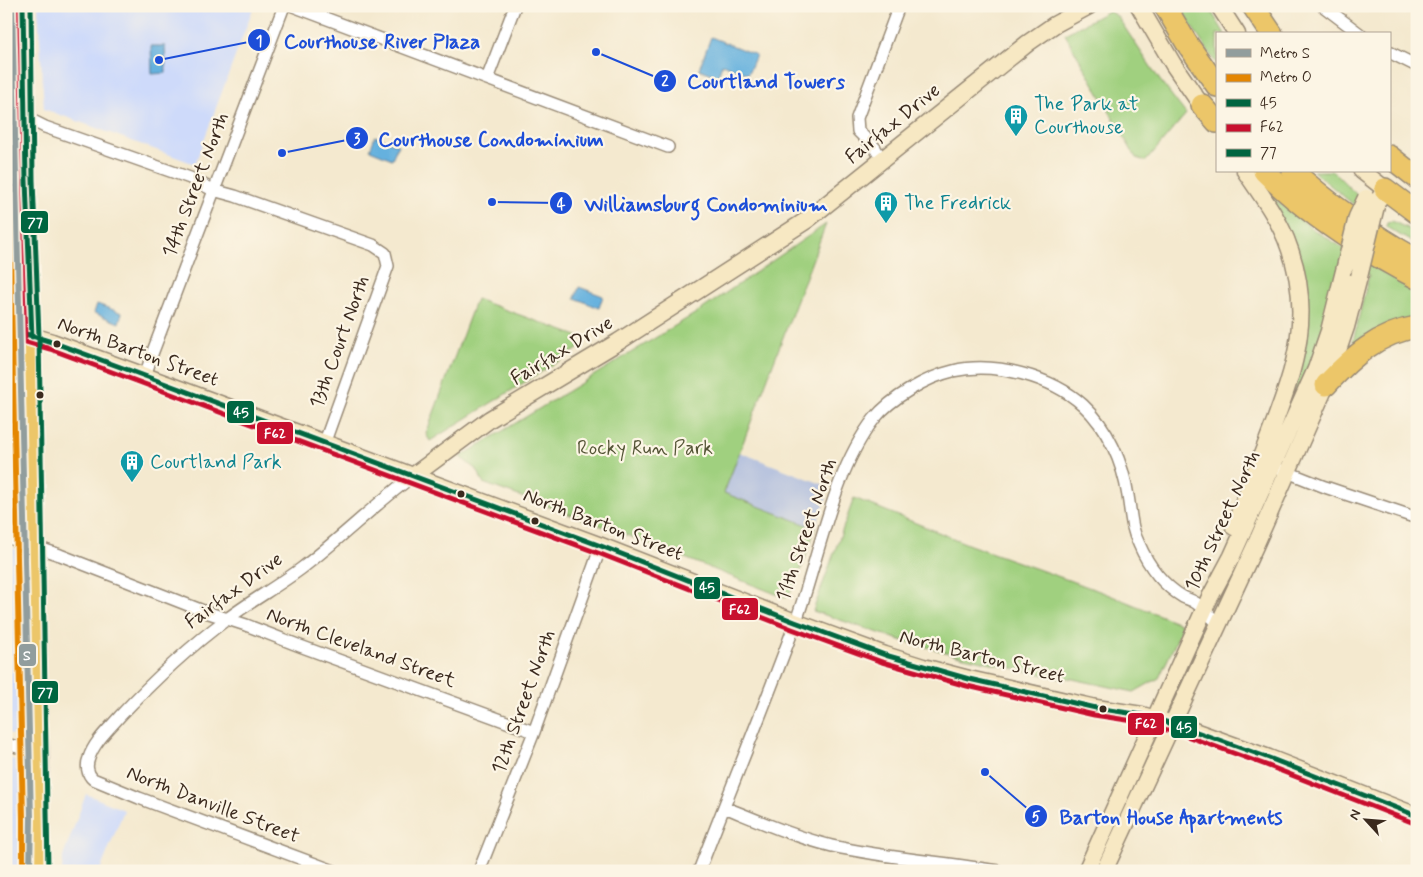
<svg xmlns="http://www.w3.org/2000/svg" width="1423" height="877" font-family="Mynerve,sans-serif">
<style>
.built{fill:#cedafa}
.industrial{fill:#b9c4de}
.green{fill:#a0d07f;stroke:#6e7d4e}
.water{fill:#65b1de;stroke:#506e7e}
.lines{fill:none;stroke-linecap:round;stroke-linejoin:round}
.street-casing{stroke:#988a76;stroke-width:14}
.secondary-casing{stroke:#988a76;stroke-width:19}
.primary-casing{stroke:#988a76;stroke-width:21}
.highway-casing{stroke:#988a76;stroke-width:24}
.street{stroke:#fff;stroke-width:11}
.secondary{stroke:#f7e8c3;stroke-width:16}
.primary{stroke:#ecc669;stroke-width:19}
.highway{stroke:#ecc669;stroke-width:21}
.secondary-bridge-casing{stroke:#988a76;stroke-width:19;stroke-linecap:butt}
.secondary-bridge{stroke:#f7e8c3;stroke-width:16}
.bus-1-casing{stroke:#fcf5e5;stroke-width:9}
.bus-2-casing{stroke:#fcf5e5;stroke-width:9}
.bus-3-casing{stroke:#fcf5e5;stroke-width:9}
.bus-1{stroke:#006641;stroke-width:5}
.bus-2{stroke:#c8102e;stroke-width:5}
.bus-3{stroke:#006641;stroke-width:5}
.metro-1-casing{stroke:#fcf5e5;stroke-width:10}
.metro-2-casing{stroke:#fcf5e5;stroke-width:10}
.metro-1{stroke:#919d9d;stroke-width:6}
.metro-2{stroke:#e48602;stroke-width:6}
.bus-dot{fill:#3b2a1e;stroke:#fcf5e5;stroke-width:2}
.labels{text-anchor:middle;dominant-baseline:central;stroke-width:4.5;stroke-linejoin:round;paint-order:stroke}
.culture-label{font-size:20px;fill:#0d838f;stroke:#fcf5e5;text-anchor:start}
.street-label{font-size:20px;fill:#3b2a1e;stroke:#fcf5e5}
.park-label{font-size:20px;fill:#545436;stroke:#fcf5e5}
.leader{fill:none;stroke:#1d4ed8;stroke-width:2}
.callout-dot{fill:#1d4ed8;stroke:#fcf5e5;stroke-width:2}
.mark-label{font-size:15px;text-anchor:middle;font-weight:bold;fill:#fff}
.callout-label{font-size:21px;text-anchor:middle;font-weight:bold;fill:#1d4ed8;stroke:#fcf5e5;stroke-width:4.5;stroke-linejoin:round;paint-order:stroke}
.line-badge{stroke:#fcf5e5;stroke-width:2}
.badge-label{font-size:14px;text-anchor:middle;font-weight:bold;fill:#fff}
</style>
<rect width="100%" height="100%" fill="#fcf5e5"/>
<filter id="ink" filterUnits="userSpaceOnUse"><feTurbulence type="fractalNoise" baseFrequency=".02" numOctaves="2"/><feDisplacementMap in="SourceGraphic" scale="10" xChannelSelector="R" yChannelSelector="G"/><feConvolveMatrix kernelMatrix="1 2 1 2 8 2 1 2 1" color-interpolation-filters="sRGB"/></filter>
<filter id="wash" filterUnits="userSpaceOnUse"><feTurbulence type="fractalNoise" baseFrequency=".0096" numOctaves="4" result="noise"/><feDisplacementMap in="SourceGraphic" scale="20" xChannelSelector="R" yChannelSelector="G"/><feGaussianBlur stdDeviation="1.12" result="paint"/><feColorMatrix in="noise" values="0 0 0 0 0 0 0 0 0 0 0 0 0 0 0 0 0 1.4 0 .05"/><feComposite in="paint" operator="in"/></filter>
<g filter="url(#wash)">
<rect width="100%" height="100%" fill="#f4e9cf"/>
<!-- built -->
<path class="built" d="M6,6H10L14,90V98L7,101Z
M38,6H254L195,164L44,109Z
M6,341L15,344L17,527L6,523Z
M6,546L20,551L19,737L6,733Z
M6,757L24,764L23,871H6Z
M86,794L124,810L100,871H62L63,857Z"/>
<!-- industrial -->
<path class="industrial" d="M739,452L827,486L826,492L827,497L815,528L724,493Z"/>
<!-- green -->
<path class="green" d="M1180,6H1208L1225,34H1217V65L1192,27Z
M1108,11L1117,16L1159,79L1186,114L1146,161L1136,158L1065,34Z
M1313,171H1333L1357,195L1354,205Z
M1272,197L1314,230L1381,271L1417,290V320L1358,344L1353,341L1369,275L1341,259L1322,336L1278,437L1300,374L1306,341Z
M1392,221L1417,233V245L1386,227L1387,222Z
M826,224L724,493L815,528C810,545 797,587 786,598L624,534L483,483L478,471L460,457L701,310Z
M476,299L580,337L578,349L430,441L426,434Z
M854,498L970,545L1102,592L1184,625L1159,678L1134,692L1068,678H1058L964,657L900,640L813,611Z"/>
<!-- water -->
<path class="water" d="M711,37L756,55L748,74L722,64L718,76L699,69Z
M151,46H165L166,73L152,74Z
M375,136L398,145L392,159L370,150Z
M579,287L603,296L599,308L575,298Z
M97,304L122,313L119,323L94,313Z"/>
</g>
<g filter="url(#ink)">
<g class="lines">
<!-- street casing -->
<g class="street-casing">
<path id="street" d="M293,6L668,147
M1323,6L1360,34
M1389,52L1417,66
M487,79L515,6
M6,111L25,117L45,127L190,178L213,190L235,196L373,245L385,253L388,266L324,444
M882,160L875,148L858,131L857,118L899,6
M145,377L152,354L284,6
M1282,470L1325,487L1417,518
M6,537L60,555L206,612L246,625L300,646L534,732
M6,744L21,748L40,749
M724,807C759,821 795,837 832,846C886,858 942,862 998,871
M334,871L139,798L93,779C87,774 86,765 89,758C94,742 109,729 120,716C153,681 188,648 227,619C251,601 278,586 302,568C340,539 374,505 413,476
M479,871L534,732L601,546
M699,871C731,788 765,705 796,621C819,558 832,473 874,419C891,398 927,377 953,371C995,361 1052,377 1083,405C1108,428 1123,463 1128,496C1131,513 1131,529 1139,544C1148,565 1163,585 1183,597C1187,599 1192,600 1196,603C1204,608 1211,617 1218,624"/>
</g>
<!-- secondary casing -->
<g class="secondary-casing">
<path id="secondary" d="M1139,6L1173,64L1208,115
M1219,6L1237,34
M1362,171L1385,189L1379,199
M6,328L52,342L134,372L601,546L795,622L885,655L923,667L969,679L1096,708L1142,715L1183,727L1269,758L1417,816
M413,476L490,419L618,342L807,220L1028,43L1054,25L1089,6
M1234,527C1246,496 1258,465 1270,434C1296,366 1315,311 1286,239C1276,215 1260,193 1245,171
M1086,871L1209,599L1232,556L1316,369L1329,331L1345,267
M1104,871L1255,546L1326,385L1346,327L1359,277"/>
</g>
<!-- primary casing -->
<g class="primary-casing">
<path id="primary" d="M23,6L26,180L32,337L40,764L41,871"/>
</g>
<!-- highway casing -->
<g class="highway-casing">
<path id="highway" d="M1165,6L1186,42L1217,86
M1253,6L1272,34
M1202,105L1217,122
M1389,156L1417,178
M1264,171C1309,216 1361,249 1417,278
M1293,171C1331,206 1373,235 1417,260
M1385,189L1417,213
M1326,385C1352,357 1378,333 1417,327"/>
</g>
<!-- street -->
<use href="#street" class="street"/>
<!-- secondary -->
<use href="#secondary" class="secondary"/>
<!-- primary -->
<use href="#primary" class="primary"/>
<!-- highway -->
<use href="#highway" class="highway"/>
<!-- secondary-bridge casing -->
<g class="secondary-bridge-casing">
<path id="secondary-bridge" d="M1345,267L1357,217L1366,198
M1359,277L1376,206"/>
</g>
<!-- secondary-bridge -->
<use href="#secondary-bridge" class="secondary-bridge"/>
<!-- bus-1 casing -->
<g class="bus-1-casing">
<path id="bus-1" d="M23,6L26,180L32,337
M6,328L52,342L134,372L601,546L795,622L885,655L969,679L1096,708L1142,715L1183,727L1269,758L1417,816"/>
</g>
<!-- bus-2 casing -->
<g class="bus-2-casing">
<path id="bus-2" d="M16,6L19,180L25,337
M6,336L50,349L131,379L598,553L792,629L882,662L967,686L1094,715L1140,722L1181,734L1266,765L1414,823"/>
</g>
<!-- bus-3 casing -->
<g class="bus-3-casing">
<path id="bus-3" d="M31,6L33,180L39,337L48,871"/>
</g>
<!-- bus-1 -->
<use href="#bus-1" class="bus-1"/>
<!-- bus-2 -->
<use href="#bus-2" class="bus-2"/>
<!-- bus-3 -->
<use href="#bus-3" class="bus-3"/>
<!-- metro-1 casing -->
<g class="metro-1-casing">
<path id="metro-1" d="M12,6L31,818L30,871"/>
</g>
<!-- metro-2 casing -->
<g class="metro-2-casing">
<path id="metro-2" d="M6,81L23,818V871"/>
</g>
<!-- metro-1 -->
<use href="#metro-1" class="metro-1"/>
<!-- metro-2 -->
<use href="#metro-2" class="metro-2"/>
</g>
</g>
<!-- icons -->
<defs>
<g id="building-pin" transform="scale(1.25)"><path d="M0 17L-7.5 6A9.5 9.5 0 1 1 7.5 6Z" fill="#0f9aa8" stroke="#fcf5e5"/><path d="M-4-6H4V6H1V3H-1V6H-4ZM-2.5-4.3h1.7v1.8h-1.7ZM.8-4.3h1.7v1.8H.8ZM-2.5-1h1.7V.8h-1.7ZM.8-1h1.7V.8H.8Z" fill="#fff"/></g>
</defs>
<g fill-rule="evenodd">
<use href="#building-pin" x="1016" y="116"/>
<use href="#building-pin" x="886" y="203"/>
<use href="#building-pin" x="132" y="462"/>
</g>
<!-- markers -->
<g class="bus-dot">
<circle cx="57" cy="344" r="4.5"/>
<circle cx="40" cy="395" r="4.5"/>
<circle cx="461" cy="494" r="4.5"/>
<circle cx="535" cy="521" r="4.5"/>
<circle cx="1103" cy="709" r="4.5"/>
</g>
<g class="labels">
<!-- culture labels -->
<g class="culture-label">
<text x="1034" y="104">The Park at<tspan x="1034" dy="23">Courthouse</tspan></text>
<text x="904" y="203">The Fredrick</text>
<text x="150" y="462">Courtland Park</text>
</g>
<!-- street labels -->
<g class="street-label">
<text transform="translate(893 124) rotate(-39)">Fairfax Drive</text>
<text transform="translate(196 185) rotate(-69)">14th Street North</text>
<text transform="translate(340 342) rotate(-70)">13th Court North</text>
<text transform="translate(562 351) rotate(-31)">Fairfax Drive</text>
<text transform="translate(138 352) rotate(20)">North Barton Street</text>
<text transform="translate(1223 521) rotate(-65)">10th Street North</text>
<text transform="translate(603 525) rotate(21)">North Barton Street</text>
<text transform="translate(807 530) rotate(-71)">11th Street North</text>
<text transform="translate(234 591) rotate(-36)">Fairfax Drive</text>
<text transform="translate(361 648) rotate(20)">North Cleveland Street</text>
<text transform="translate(982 657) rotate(14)">North Barton Street</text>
<text transform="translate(524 702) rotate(-70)">12th Street North</text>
<text transform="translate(213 805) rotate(21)">North Danville Street</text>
</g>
<!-- park labels -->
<g class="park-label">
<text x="645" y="448">Rocky Run Park</text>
</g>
</g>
<!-- callouts -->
<path class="leader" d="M159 60L259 40M596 52L665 81M282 153L357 138M492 202L561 203M985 772L1036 816"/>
<g class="callout-dot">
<circle cx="159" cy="60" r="5"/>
<circle cx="596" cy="52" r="5"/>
<circle cx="282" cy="153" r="5"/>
<circle cx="492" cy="202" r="5"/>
<circle cx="985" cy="772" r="5"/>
<circle cx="259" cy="40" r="12"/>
<circle cx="665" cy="81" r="12"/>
<circle cx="357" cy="138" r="12"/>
<circle cx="561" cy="203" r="12"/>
<circle cx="1036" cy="816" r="12"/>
</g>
<g class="mark-label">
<text x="259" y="46">1</text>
<text x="665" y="86">2</text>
<text x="357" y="144">3</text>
<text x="561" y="209">4</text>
<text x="1036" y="822">5</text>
</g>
<g class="callout-label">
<text x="382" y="48">Courthouse River Plaza</text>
<text x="766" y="88">Courtland Towers</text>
<text x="491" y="146">Courthouse Condominium</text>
<text x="706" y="211">Williamsburg Condominium</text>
<text x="1171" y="824">Barton House Apartments</text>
</g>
<g class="line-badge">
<rect x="20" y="210" width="29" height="24" rx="5" fill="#006641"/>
<rect x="226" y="400" width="29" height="24" rx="5" fill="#006641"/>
<rect x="256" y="421" width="38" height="24" rx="5" fill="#c8102e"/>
<rect x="693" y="576" width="28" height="24" rx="5" fill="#006641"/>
<rect x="721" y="597" width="38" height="24" rx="5" fill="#c8102e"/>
<rect x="18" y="643" width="19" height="24" rx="5" fill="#919d9d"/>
<rect x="31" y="680" width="28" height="24" rx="5" fill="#006641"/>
<rect x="1127" y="712" width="38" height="24" rx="5" fill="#c8102e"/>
<rect x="1170" y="715" width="28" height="24" rx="5" fill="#006641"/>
</g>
<g class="badge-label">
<text x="35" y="227">77</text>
<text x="241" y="417">45</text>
<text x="275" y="438">F62</text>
<text x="707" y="592">45</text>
<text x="740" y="614">F62</text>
<text x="27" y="660">S</text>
<text x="45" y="697">77</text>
<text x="1146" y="728">F62</text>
<text x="1184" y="732">45</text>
</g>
<!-- margin -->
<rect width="1423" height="877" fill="none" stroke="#fcf5e5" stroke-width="25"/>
<!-- legend -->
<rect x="1216" y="32" width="175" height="140" fill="#fcf5e5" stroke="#afa495"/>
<rect x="1226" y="49" width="25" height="8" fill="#919d9d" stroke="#afa495"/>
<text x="1260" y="58" font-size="15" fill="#3b2a1e">Metro S</text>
<rect x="1226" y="74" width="25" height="8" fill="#e48602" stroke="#afa495"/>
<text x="1260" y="82" font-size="15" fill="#3b2a1e">Metro O</text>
<rect x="1226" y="99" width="25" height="8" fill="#006641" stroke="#afa495"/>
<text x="1260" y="108" font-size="15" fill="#3b2a1e">45</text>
<rect x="1226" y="124" width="25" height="8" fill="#c8102e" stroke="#afa495"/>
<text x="1260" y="132" font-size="15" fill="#3b2a1e">F62</text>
<rect x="1226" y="149" width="25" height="8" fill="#006641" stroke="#afa495"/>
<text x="1260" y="158" font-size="15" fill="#3b2a1e">77</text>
<!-- north arrow -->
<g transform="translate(1366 820) rotate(296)" stroke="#fcf5e5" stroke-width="4" paint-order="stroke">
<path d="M0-4L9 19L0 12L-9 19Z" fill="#3b2a1e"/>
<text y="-8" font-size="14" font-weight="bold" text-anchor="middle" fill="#3b2a1e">N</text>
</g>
</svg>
